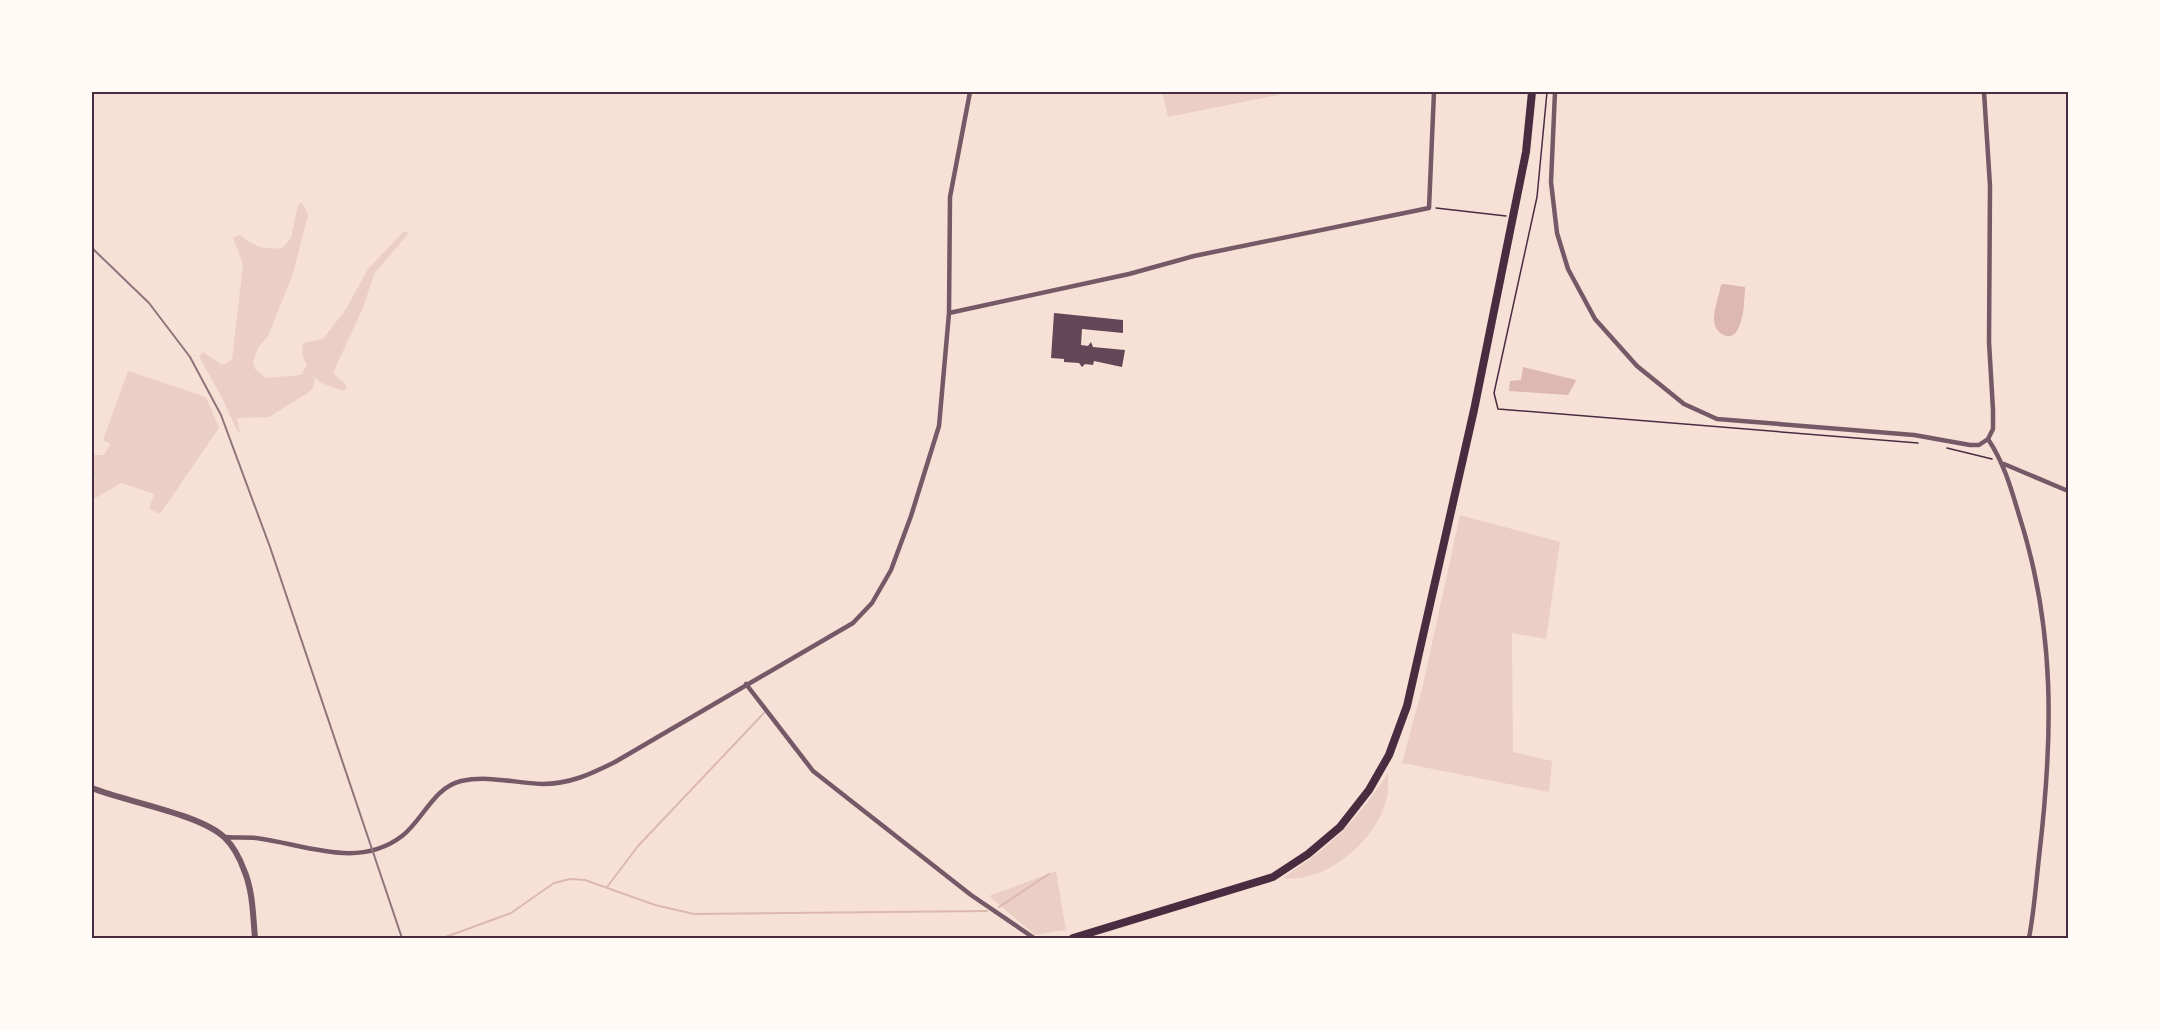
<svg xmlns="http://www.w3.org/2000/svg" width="2160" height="1030" font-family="Cabin,sans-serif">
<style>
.green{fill:#ebcfc5}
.water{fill:#dcb8b0}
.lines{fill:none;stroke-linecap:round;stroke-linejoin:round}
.stream{stroke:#dcb8b0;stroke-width:2}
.building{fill:#644757}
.path{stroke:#4a2c40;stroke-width:1.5}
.minor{stroke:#755966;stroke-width:4.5}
.tertiary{stroke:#755966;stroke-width:6}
.primary{stroke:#4a2c40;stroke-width:8}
.rail{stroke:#8f747c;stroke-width:2}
.neatline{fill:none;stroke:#4a2c40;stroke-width:2}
</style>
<rect width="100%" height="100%" fill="#f7e1d7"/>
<!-- green -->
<path class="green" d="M1162,92H1294L1168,117Z
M302,202L308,215L293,274L268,336L258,348L253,362L255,369L266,378L301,375L307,365L302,355L303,343L323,339L346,309L368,269L404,231L409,233L374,274L363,308L333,373L347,386L344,391L321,383L315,377L313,388L309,392L269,417L237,418L240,432L238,433L223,400L199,356L203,352L222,365L232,360L243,264L233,238L240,235C254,247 265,250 282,248L291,238L298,205Z
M128,371L206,397L219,428L160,514L149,509L154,494L121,483L92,500V480L96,478L92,474V455H104L110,444L103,440Z
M1460,515L1560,542L1546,639L1512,633L1513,752L1552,761L1549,792L1402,763L1423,685Z
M1388,773C1388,781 1389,789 1387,797C1379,838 1327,884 1283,878C1332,846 1356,821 1388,773Z
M1056,871L1066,930L1035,935L989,896Z"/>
<!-- water -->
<path class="water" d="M1724,284L1745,287V290C1744,302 1744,318 1738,329C1731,344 1713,333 1714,319C1714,308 1719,296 1721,285Z
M1523,367L1576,380V381L1568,395L1509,391L1510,381L1521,380Z"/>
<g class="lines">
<!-- stream -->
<path class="stream" d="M607,887L638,846L764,713
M999,907L1049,874
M443,938L511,913L554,883L570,879L585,880L655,905L694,914L987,911"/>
</g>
<!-- building -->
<path class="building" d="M1054,313L1123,320V333L1082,329L1081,345L1088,346L1091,342L1093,347L1125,350L1122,367L1094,361L1093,365L1085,364L1082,367L1079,363L1064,362V359L1051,358Z"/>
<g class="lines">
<!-- path -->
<path class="path" d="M1547,92L1537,197L1494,393L1498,409L1918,443
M1436,208L1506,216
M1947,448L1992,459"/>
<!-- minor -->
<path class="minor" d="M1555,92L1551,182L1557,233L1568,269L1595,319L1637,366L1684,404L1717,419L1914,435L1970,445H1979L1988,439
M1984,92L1990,186L1989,342L1993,410V429L1988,439
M949,313L1129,274L1194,256L1429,208L1434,92
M1988,439C2004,463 2011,488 2019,515C2056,630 2053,739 2039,857C2036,884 2034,912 2029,938
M2004,464L2068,491
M746,684L813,771L971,895L1034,938
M225,837C235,838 246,837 256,838C304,844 358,870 402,836C423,820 433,788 461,781C489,775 514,783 542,784C570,784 591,774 615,762L853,623L872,603L891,570L911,516L939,426L949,313L950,197L970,92"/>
<!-- tertiary -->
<path class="tertiary" d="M92,788C126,802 201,814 225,838C234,847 240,859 244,870C253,891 253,916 255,938"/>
<!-- primary -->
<path class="primary" d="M1073,938L1273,877L1308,854L1340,827L1369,790L1389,755L1407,706L1474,410L1526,152L1532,92"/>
<!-- rail -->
<path class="rail" d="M92,248L149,303L190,357L221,415L270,547L402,938"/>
</g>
<!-- border -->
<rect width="2160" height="1030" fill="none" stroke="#fffaf5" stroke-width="186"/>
<rect x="93" y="93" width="1974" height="844" class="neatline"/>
</svg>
